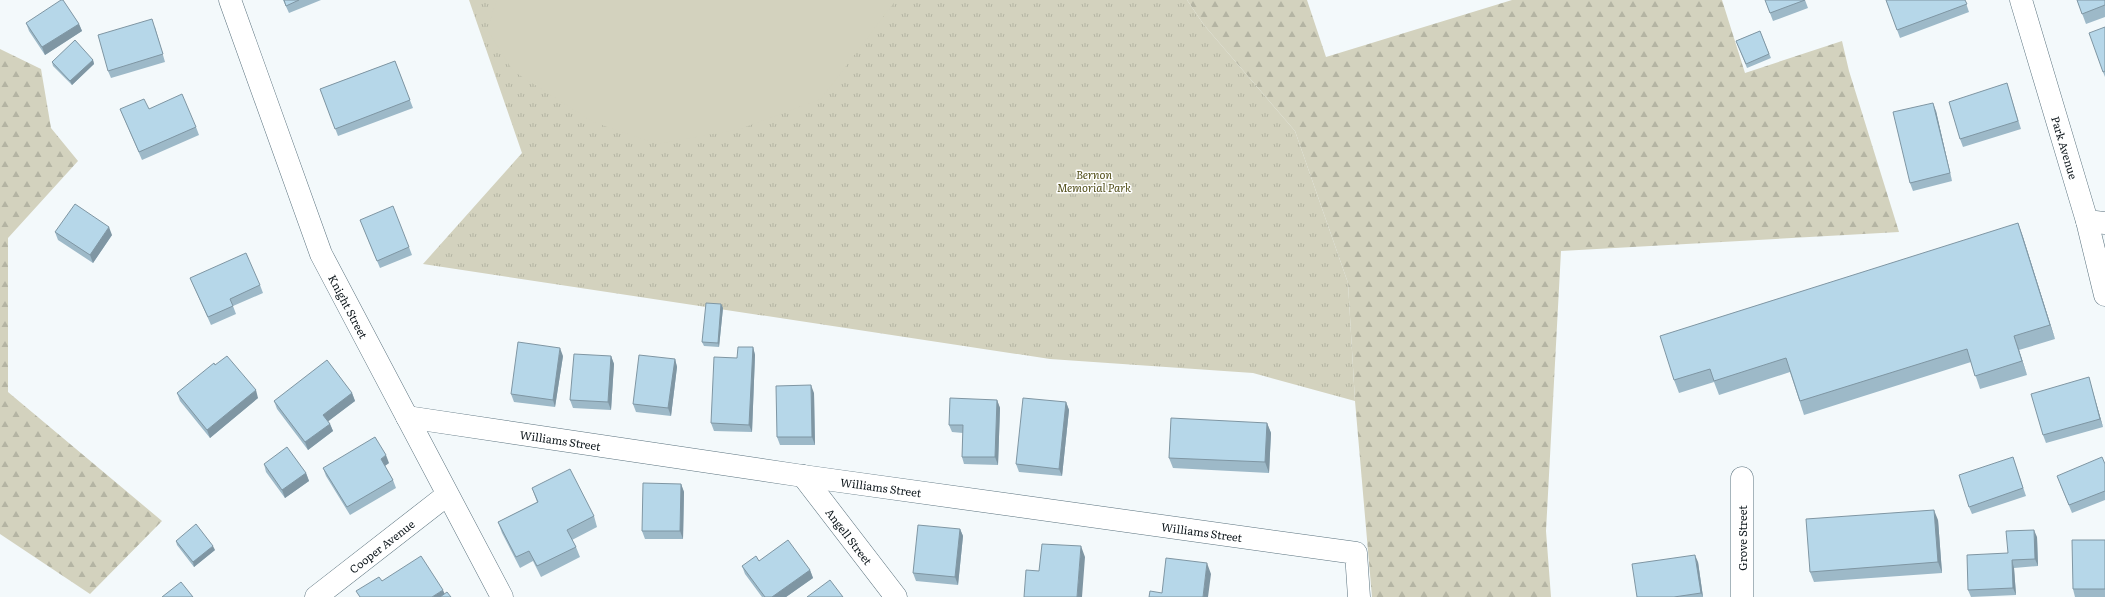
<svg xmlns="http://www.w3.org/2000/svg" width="2105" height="597" font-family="Literata,serif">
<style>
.forest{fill:url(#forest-firs)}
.park{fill:url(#park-tufts)}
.pitch{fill:#d3d2be}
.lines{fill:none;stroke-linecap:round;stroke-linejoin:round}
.street-casing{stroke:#5a727e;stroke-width:23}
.secondary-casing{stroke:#5a727e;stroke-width:23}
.primary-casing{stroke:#5a727e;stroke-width:23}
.street{stroke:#fff;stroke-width:22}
.secondary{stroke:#fff;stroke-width:22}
.primary{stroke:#fff;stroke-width:22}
.wall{fill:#9db9c8}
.shaded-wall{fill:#7f96a3}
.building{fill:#b6d7e9;stroke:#7f96a3}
.labels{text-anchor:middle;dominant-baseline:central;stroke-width:3;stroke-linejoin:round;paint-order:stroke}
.street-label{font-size:11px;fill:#0d161b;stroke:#fff}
.park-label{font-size:11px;font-style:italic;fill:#514e19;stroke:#fff}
</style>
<defs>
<pattern id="forest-firs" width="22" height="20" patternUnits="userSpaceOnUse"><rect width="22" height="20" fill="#d3d2be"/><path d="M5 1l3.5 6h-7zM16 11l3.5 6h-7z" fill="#b4b4a3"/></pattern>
<pattern id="park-tufts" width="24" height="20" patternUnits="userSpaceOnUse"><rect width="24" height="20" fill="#d3d2be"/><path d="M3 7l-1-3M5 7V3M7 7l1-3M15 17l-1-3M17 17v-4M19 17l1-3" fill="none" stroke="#b4b4a3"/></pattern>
</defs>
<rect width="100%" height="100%" fill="#f3f9fb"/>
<!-- forest -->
<path class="forest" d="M1187,0H1307L1326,57L1512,0H1722L1745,73L1842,41L1849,71L1899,232L1561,251L1546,531L1551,597H1372L1355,401L1348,283L1295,131L1204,25Z
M0,49L41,69L51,128L78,161L8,238V392L162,521L90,594L0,534Z"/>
<!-- park -->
<path class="park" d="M469,0H1187L1204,25L1295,131L1348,283L1355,401L1253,373L1050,359L423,264L522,153Z"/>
<!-- pitch -->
<path class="pitch" d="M497,0H896L821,99L740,129L657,144L593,122L513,71L487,29Z"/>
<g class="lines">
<!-- street casing -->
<g class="street-casing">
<g id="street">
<path d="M2087,221L2105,223"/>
<path id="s1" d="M407,417L803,476L1356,553L1359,597"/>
<path id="s2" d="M803,476L896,597"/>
<path id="s3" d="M316,597L447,495"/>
<path d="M1742,597V478"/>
</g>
</g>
<!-- secondary casing -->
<g class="secondary-casing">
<g id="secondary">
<path id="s4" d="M230,0L321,254L502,597"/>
</g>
</g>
<!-- primary casing -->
<g class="primary-casing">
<g id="primary">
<path id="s5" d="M2021,0L2087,221L2105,295"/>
</g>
</g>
<!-- street -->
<use href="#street" class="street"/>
<!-- secondary -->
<use href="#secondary" class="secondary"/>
<!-- primary -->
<use href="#primary" class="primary"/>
</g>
<!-- wall -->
<path class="wall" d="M283,0H321L289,13Z
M1765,0H1805L1808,8L1773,21Z
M1886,0H1965L1969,12L1900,38Z
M2077,0H2105V17L2086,24Z
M26,23L79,24L82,31L45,55L29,31Z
M155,27L165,62L111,78L108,71Z
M2105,27V77L2103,72Z
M1760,31L1771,58L1747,68L1736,41Z
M93,60L94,64L72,85L53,66L52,62Z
M395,61L413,108L338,136L320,89Z
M2007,83L2021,129L1963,147L1960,139Z
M120,109H149L196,127L199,135L142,160Z
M1936,111L1952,181L1913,191L1910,183Z
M360,220L409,247L412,255L380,268Z
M2018,223L2023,237L2055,339L2019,350L2027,375L1980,389L1971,362L1804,415L1790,372L1719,395L1714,382L1679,393L1674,380Z
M55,232L112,235L93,263L58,240Z
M190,278L260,285L263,293L233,306L236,314L211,325Z
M721,304L723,308L719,347L704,346L702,342Z
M753,347L755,355L752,432L714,431L711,423L737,358Z
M563,356L555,407L514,402L511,394Z
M611,356L614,364L611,410L573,408L570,400Z
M675,359L677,367L671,416L636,412L633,404Z
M215,365L258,398L210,438L180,401L177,393Z
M2091,385L2103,427L2046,443L2043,435Z
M352,393L355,401L328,421L330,424L333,431L308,450L277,409L274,401Z
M814,393L815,445H780L777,437Z
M997,400L1000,408L998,465L964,464L962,457L963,433L952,432L949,425Z
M1066,402L1069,410L1062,476L1019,472L1016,464Z
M1267,423L1271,433L1269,473L1173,468L1169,458Z
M2013,457L2026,496L1972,514L1969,507Z
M389,463L385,466L393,480L396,488L350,515L326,476L323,468Z
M264,464L306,473L309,481L285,498L266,472Z
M2105,464V500L2072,513L2060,484Z
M681,484L684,492L683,539H645L642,531Z
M532,488L594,516L597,527L572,540L576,547L580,557L541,577L533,561L520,568L502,533L498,522L537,502Z
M1938,520L1942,573L1814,582L1810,572Z
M960,529L963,536L958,585L916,581L913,573Z
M2037,537L2038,566L2014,568L2016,595L1971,597L1968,590L2008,553Z
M2105,540V597H2075L2073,589Z
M176,541L215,550L194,567L177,545Z
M1698,562L1703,597H1637Z
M742,566L810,570L813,578L786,597H762L745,574Z"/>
<!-- shaded-wall -->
<path class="shaded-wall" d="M79,24L82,31L45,55L42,47Z
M93,60L94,64L72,85L70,81Z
M1933,103L1936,111L1952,181L1950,173Z
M2018,223L2023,237L2055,339L2050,325Z
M109,227L112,235L93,263L90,255Z
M721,304L723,308L719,347L718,343Z
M2014,336L2019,350L2027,375L2022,361Z
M753,347L755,355L752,432L749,425Z
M560,348L563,356L555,407L553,400Z
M611,356L614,364L611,410L608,402Z
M675,359L677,367L671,416L668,408Z
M2089,377L2091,385L2103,427L2100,419Z
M811,385L814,393L815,445L812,437Z
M256,390L258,398L210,438L207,430Z
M352,393L355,401L326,423L323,415Z
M997,400L1000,408L998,465L995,457Z
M1066,402L1069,410L1062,476L1059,469Z
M1267,423L1271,433L1269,473L1265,462Z
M330,424L333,431L308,450L305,442Z
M386,455L389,463L383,467L381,459Z
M306,473L309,481L285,498L282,490Z
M681,484L684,492L683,539L680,531Z
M1934,510L1938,520L1942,573L1938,562Z
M960,529L963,536L958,585L955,577Z
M2034,530L2037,537L2038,566L2035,559Z
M213,546L215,550L194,567L193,562Z
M1081,546L1085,557L1082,597H1077Z
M1695,555L1698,562L1703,597L1701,593Z
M2012,560L2014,568L2016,595L2013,588Z
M1207,563L1211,574L1208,597H1203Z
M810,570L813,578L786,597H772Z
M443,590L446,597H432Z"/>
<!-- building -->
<path class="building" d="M61,0H63L79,24L42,47L26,23Z
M284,0H299L286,6Z
M1765,0H1805L1770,13Z
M1886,0H1965L1967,4L1897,30Z
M2077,0H2105V5L2082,14Z
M152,19L163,54L108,71L98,35Z
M2105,27V71L2103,72L2089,33Z
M1760,31L1769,54L1746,64L1736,41Z
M75,40L93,60L70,81L52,62Z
M395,61L410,100L335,129L320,89Z
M2007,83L2018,121L1960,139L1949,102Z
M182,94L196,127L139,152L120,109L144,99L149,109Z
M1933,103L1950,173L1910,183L1893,112Z
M75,204L109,227L90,255L55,232Z
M393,206L409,247L377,261L360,220Z
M2018,223L2050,325L2014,336L2022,361L1975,376L1967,349L1800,401L1786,358L1714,381L1710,369L1674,380L1660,336Z
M246,253L260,285L230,299L233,306L208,317L190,278Z
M706,303L721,304L718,343L702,342Z
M518,342L560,348L553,400L511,394Z
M738,347H753L749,425L711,423L714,357L737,358Z
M574,354L611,356L608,402L570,400Z
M639,355L675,359L668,408L633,404Z
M227,356L256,390L207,430L177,393L214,363L215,365Z
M327,360L352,393L323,415L330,424L305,442L274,401Z
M2089,377L2100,419L2043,435L2031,394Z
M811,385L812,437H777L776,386Z
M950,398L997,400L995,457H962L963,425H949Z
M1023,398L1066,402L1059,469L1016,464Z
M1171,418L1267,423L1265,462L1169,458Z
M375,437L386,455L381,459L393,480L347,507L323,468Z
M287,447L306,473L282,490L264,464Z
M2013,457L2023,488L1969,507L1959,475Z
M2102,457L2105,464V491L2069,505L2057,476Z
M570,469L594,516L567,530L576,547L537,566L529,551L516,557L498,522L538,502L532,488Z
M643,483L681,484L680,531H642Z
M1934,510L1938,562L1810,572L1806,519Z
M196,524L213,546L193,562L176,541Z
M918,525L960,529L955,577L913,573Z
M2034,530L2035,559L2012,560L2013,588L1968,590L1967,555L2008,553L2006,531Z
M788,540L810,570L772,597H765L742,566L756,556L759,561Z
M2072,540H2105V589H2073Z
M1042,544L1081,546L1077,597H1024L1026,570L1039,571Z
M1695,555L1701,593L1674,597H1637L1632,564Z
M421,556L443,590L432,597H360L356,591L379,577L382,581Z
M1166,558L1207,563L1203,597H1149L1150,591L1162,593Z
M830,580L843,597H807Z
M181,582L193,597H162Z
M447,592L451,597H440Z"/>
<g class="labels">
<!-- street labels -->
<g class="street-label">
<text stroke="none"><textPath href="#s5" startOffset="154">Park Avenue</textPath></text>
<text stroke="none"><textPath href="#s4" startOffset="329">Knight Street</textPath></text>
<text stroke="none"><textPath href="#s1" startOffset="155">Williams Street</textPath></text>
<text stroke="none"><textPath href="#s1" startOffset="479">Williams Street</textPath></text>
<text stroke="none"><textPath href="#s1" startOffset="803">Williams Street</textPath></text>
<text stroke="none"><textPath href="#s2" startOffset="76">Angell Street</textPath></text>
<text transform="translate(1742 538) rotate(-90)">Grove Street</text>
<text stroke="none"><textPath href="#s3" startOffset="83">Cooper Avenue</textPath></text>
</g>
<!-- park labels -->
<g class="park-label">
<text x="1094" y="174">Bernon<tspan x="1094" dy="13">Memorial Park</tspan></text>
</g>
</g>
</svg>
